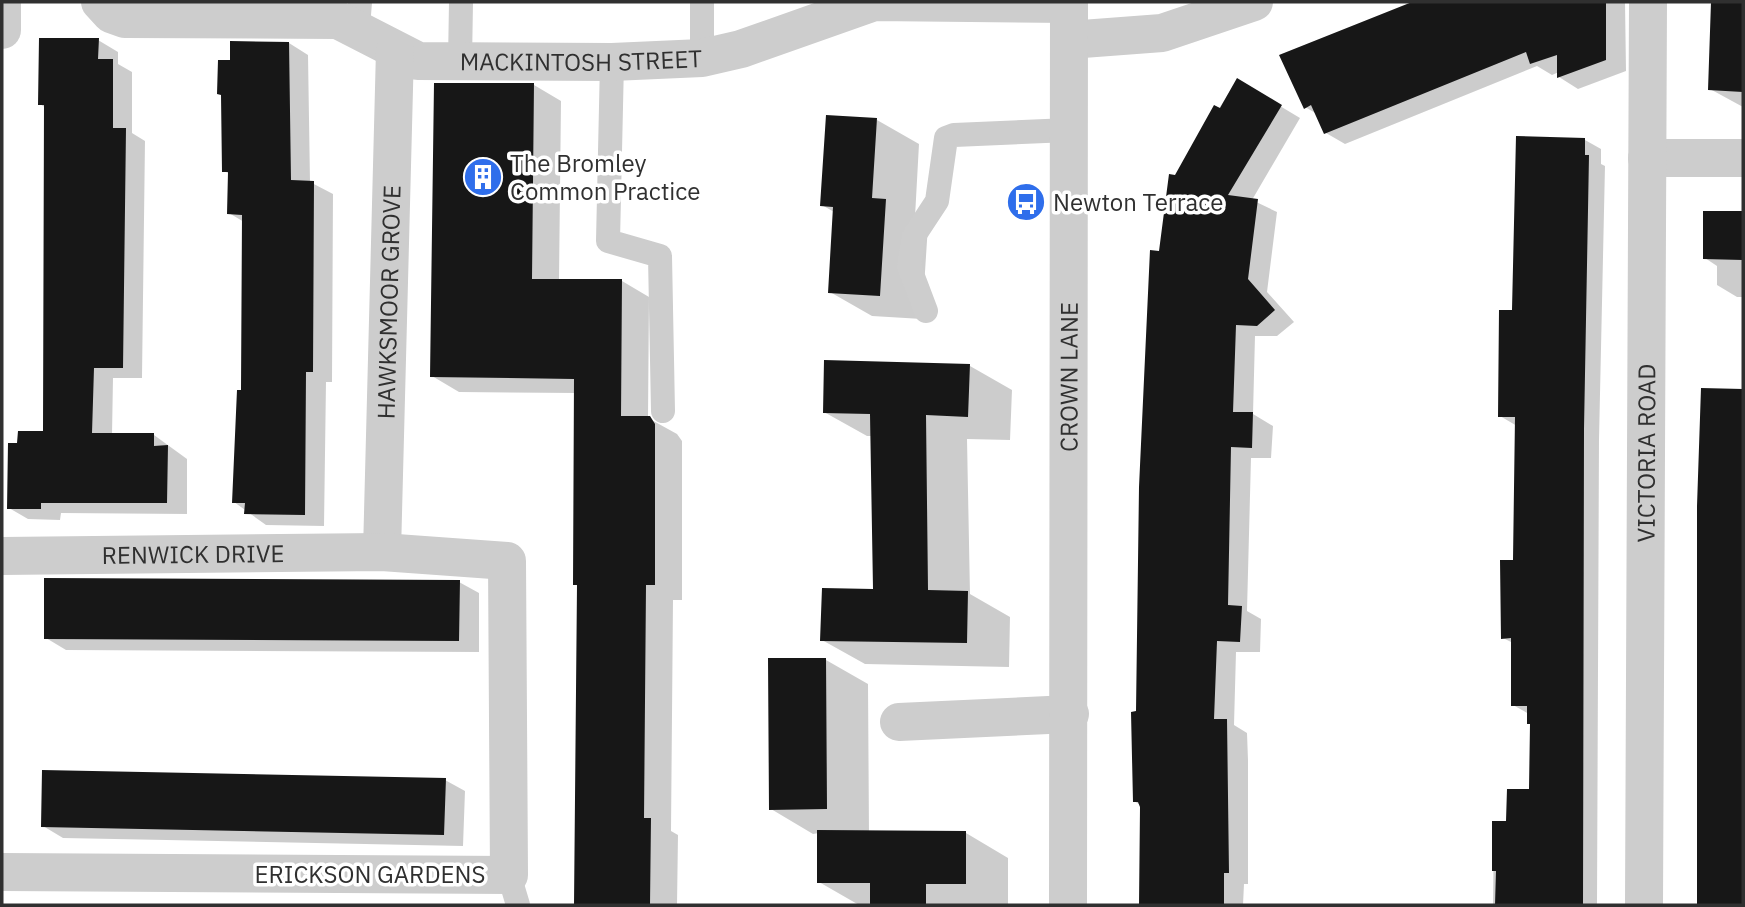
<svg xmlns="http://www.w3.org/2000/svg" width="1745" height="907" font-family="'IBM Plex Sans',sans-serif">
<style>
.shadow{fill:#0003}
.building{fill:#171717}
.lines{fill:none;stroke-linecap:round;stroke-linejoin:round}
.service{stroke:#cdcdcd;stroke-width:24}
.minor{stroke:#cdcdcd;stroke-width:38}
.tertiary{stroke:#cdcdcd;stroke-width:38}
.labels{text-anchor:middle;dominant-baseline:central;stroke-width:7;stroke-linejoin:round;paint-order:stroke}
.street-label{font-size:24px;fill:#303030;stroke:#fff}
.poi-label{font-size:24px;fill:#303030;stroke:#fff;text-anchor:start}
</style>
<rect width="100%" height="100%" fill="#fff"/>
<!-- shadow -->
<path class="shadow" d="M1415,2H1625L1626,71L1578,89L1559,77V72L1552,75L1537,66L1345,144L1326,133L1317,114L1305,107L1282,56Z
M1713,2H1743V107L1710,89Z
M98,40L118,52V64L132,72V133L145,141L142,378H113L112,435H154L187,459V514L61,513L60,520L28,519L9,508L19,445L45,433L46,108L40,104Z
M289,43L308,55L310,182L333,194L332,382H326L324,526L266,525L234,502L243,392L244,222L229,213L230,174L224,171L232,62Z
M1237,80L1300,118L1252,200L1277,212L1267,292L1294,322L1277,336H1255L1253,414L1273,426L1271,458H1251L1247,611L1261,619L1260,652H1236L1234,725L1247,733L1248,760V884H1244L1243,905H1140L1142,806L1134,801L1161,252L1176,177Z
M534,85L561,101L559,281H622L649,297L648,418L677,434L682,441V600H673L671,831L678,835L677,905H576L579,587L575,584L576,393L459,392L432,376Z
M877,120L919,144L915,217L928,225L922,319L872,316L830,292L834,212L822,205Z
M1585,140L1601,149V164L1605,166L1599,440L1597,905H1493L1494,823H1508L1531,791L1532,725L1529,714L1513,705V643L1503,638L1515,562L1517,426L1500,416L1514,311Z
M1704,213H1743V297H1737L1717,285V266L1705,258Z
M970,366L1012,390L1010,440L967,439L970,594L1010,617L1009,667L865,664L822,640L875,591L872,436H867L824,412Z
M1703,390L1743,391V905H1699V506Z
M459,582L479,593V652L66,650L46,638Z
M826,660L868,684L869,833H966L1008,858V905H859L819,882V833L813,834L771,809Z
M445,780L465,791L463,846L63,838L43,826Z"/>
<!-- building -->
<path class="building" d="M1412,2H1606V60L1557,78V55L1530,64L1526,52L1324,134L1311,105L1304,109L1279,55Z
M1711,2H1743V92L1708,90Z
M39,38H99L98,59H113V128H126L123,368H94L92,433H154V446L168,445L167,503H41V509H7L8,443H17L18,431H43L44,105H38Z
M230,41L289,42L291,180L314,181L313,372H306L305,515L244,514L245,503H232L237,390H241L242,215L227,214L228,172H222L221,95L217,94L218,60H230Z
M1237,78L1282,105L1228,195L1258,199L1248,279L1275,310L1257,326L1236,325L1233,412H1253L1252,448L1231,447L1228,605L1242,606L1240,642L1217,641L1214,719H1227L1229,873H1224V905H1139L1140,807L1138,802H1133L1131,712L1136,711L1139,487L1150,250L1159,251L1169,174L1175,175L1214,105L1220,108Z
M434,83H534L532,279H622L621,416H650L655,424V585H646L644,818H651L650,905H574L577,585H573L574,379L430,377Z
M826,115L877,118L872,198L886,199L880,296L828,293L833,207L820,206Z
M1516,136L1585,138V155H1589L1584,429L1583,905H1495L1496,871H1492V821H1506L1507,789H1529L1530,724H1527V706H1511V638L1501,639L1500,560H1513L1515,417H1498L1499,310H1512Z
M1703,211H1743V260L1703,259Z
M824,360L970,364L968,417L926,415L928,590L968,591L967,643L820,641L822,588L873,589L870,414L823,413Z
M1701,388L1743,389V905H1697V506Z
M44,578L460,580L459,641L44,639Z
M768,658H826L827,809L769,810Z
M42,770L446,778L444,835L41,827Z
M817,830L966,831V884H926V905H870V883H817Z"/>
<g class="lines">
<!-- service -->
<path class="service" d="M358,27L360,2
M702,58V2
M460,62L461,2
M612,62L608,241L660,256L663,411
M926,311L909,266L914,236L937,201L946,138L954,135L1069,130
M509,875L518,905"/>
<!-- minor -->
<g class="minor">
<path id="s1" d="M100,2L111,14L125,19L338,20L418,61L612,62L702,58L741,49L874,2L1069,4"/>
<path d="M2,30V2"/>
<path d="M1069,40L1162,33L1254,2"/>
<path d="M1647,158H1743"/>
<path id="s2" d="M382,552L395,50"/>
<path id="s3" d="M2,556L382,552L507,561L509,875L2,872"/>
<path d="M899,722L1070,714"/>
<path id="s4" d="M1644,905L1648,2"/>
</g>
<!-- tertiary -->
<path class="tertiary" id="s5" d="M1068,905L1069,2"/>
</g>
<!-- icons -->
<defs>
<g id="building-disc" transform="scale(2.0125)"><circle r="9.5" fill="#2f6eeb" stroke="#fff"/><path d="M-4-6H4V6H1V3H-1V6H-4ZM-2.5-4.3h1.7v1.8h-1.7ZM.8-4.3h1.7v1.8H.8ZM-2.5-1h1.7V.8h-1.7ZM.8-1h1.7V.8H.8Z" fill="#fff"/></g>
<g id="bus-disc" transform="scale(2.0125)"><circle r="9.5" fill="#2f6eeb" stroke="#fff"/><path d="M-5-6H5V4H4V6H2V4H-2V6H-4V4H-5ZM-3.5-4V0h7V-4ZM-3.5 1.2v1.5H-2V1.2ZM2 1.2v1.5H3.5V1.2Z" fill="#fff"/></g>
</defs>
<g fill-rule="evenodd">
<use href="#building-disc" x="483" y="177"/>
<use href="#bus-disc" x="1026" y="202"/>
</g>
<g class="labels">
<!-- street labels -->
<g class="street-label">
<text stroke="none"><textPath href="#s1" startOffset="497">MACKINTOSH STREET</textPath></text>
<text stroke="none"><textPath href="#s2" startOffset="250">HAWKSMOOR GROVE</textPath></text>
<text stroke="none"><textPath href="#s5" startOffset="528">CROWN LANE</textPath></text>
<text stroke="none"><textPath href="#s4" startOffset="452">VICTORIA ROAD</textPath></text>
<text stroke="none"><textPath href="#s3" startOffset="191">RENWICK DRIVE</textPath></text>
<text x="370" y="874">ERICKSON GARDENS</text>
</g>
<!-- poi labels -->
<g class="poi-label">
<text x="510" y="163">The Bromley<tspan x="510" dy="28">Common Practice</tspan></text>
<text x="1053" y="202">Newton Terrace</text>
</g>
</g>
<!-- border -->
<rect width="1745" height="907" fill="none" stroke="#303030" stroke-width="7"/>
</svg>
